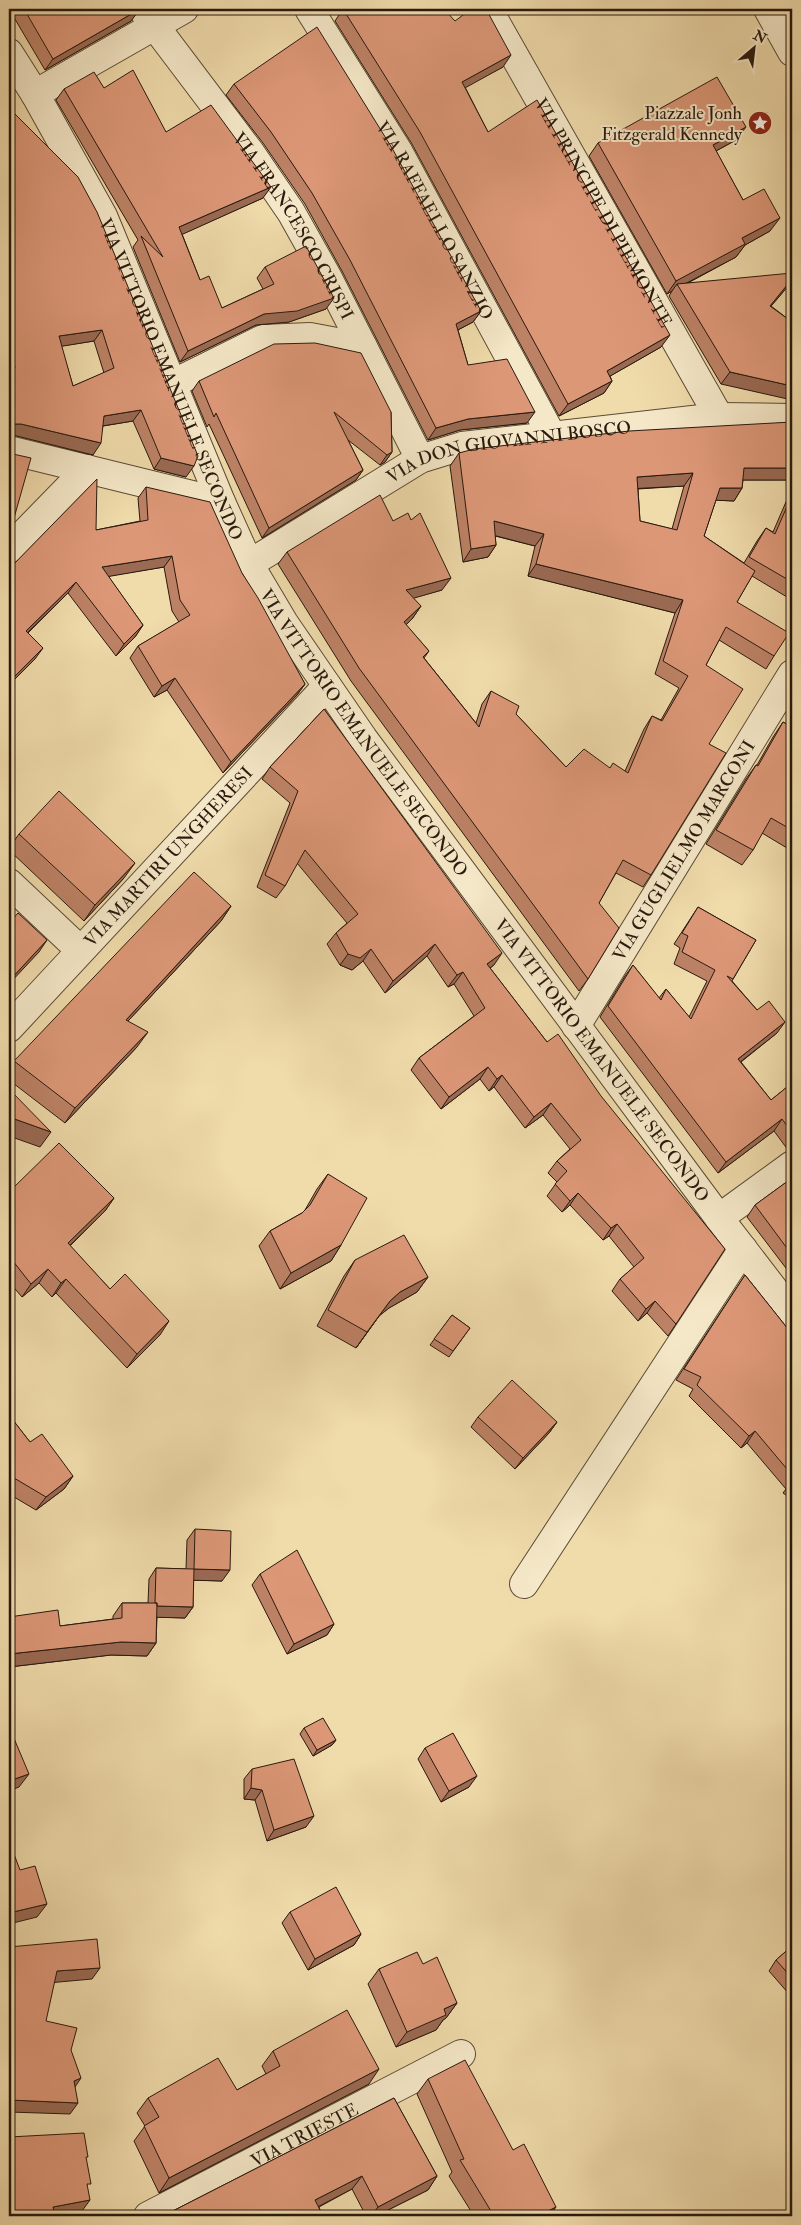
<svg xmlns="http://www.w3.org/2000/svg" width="801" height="2225" font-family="'IM FELL Double Pica',serif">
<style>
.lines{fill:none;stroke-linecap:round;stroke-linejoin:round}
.minor-casing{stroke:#5b4a35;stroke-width:30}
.minor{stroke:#f5e8c8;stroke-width:28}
.wall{fill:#bd8266;stroke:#29190e;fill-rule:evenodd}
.shaded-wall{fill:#9a6a53;stroke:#29190e}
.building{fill:#dc9777;stroke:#29190e;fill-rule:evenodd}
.labels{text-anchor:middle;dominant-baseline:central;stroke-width:4;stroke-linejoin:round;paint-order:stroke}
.poi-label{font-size:18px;fill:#29190e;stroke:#f5e8c8;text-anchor:end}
.street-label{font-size:18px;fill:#29190e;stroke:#f5e8c8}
</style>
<rect width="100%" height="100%" fill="#f0dbab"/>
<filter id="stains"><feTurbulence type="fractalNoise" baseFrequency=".004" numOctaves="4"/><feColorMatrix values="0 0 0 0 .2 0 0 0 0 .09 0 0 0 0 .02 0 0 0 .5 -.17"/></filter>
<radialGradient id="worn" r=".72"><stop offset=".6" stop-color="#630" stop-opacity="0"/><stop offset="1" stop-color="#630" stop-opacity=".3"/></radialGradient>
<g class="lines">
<!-- minor casing -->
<g class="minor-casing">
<g id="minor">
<path id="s1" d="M142,9L250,152L291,212L328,278L420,459"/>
<path id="s2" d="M309,9L398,151L552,436"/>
<path id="s3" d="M488,9L719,417"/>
<path d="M768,9L792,52"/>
<path id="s4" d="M9,53L35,94L103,216L221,502L249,564L284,623L363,738L719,1218L792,1313"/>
<path d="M35,94L184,9"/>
<path d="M172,384L263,339L310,337L363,347"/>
<path d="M9,450L221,502"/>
<path d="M9,549L87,469"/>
<path id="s5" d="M249,564L420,459L462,446L719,417L792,418"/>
<path d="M9,883L80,950"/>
<path id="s6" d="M576,1026L792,674"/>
<path id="s7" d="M9,1028L327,686"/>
<path d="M719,1218L792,1165"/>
<path d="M524,1584L743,1249"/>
<path id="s8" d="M148,2216L461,2054"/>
</g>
</g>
<!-- minor -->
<use href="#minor" class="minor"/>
</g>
<!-- wall -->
<path class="wall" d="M9,9H139L131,21L45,70Z
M343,9L455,21L503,67L465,87L488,132L661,347L610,376L612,381L604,393L559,416L412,144L335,21Z
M234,84L481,311L473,322L458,330L468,365L527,423L460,430L428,440L342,271L305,204L263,143L226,95Z
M104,88L166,132L263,198L182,234L200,280L222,308L263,289L257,278L265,267L326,309L289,322L256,325L180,362L133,247L138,240L56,100L64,89Z
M9,108L186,477L154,469L133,421L103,426L93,455L13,435H9ZM94,341L104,373L73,386L61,346Z
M736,140L716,151L743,200L770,231L745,245L736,257L688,283L789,285L771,306L792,322L721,384L669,296L672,291L667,294L589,156L598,143Z
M199,381L391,412L392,452L385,462L380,465L348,440L363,470L356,480L262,538L209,424L207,427L192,391Z
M792,422V480H743L742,488L734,501L716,500L704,536L744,563L757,541L766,528L773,532L792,488V600L752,576L737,602L774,656L766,669L719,640L706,665L709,744L651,875L643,887L616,873L599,903L588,979L579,991L351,681L278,564L287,552L393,521L442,590L413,598L421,606L412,619L406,625L429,651L424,658L476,723L482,704L491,691L516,714L566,767L610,768L625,771L644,729L652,716L661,720L679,688L655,674L675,613L528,576L535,546L495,536L496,545L488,557L463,562L450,466L459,453ZM684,486L672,529L640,521L638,489Z
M146,487L242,573L305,684L297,695L223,773L167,690L154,697L130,658L138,646L179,622L172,611L164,567L108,576L143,625L135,637L116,656L68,593L28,633L35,659L9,685V569L96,530L140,521L138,498Z
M324,709L494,965L490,968L547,1042L676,1324L668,1336L647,1313L638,1321L612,1291L620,1279L634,1267L609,1236L603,1240L570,1205L562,1212L547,1196L557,1182L548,1173L557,1161L570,1149L543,1115L525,1128L494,1087L489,1091L480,1079L441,1109L411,1070L419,1058L474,1016L454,984L448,987L427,956L385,993L363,961L352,970L340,965L327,944L336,933L347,923L297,863L285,886L276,898L257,887L290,803L262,779L270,767Z
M783,722L792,727V851L762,833L753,850L742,865L706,844L746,779L756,765H757L773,737Z
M19,834L124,878L84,921L9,850V848Z
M231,906L221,921L128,1021L137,1047L65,1123L9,1080V1069L14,1061Z
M698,907L756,940L732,981L777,1033L741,1062L771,1100L792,1083V1150H788L774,1131L718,1173L600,1017L625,976L633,965L659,998L666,989L689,1017L707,981L674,964L680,948L674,944Z
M328,1174L341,1245L331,1261L280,1289L259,1246L270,1231L302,1213L305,1210L317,1189Z
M792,1178V1276L747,1217L755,1205Z
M9,1186L12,1189L114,1198L105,1211L70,1246L110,1289L160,1335L127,1368L56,1293L52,1297L39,1283L22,1297L9,1282Z
M355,1260L428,1277L417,1292L389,1308L379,1316L356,1348L317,1326L344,1276Z
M745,1275L792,1334V1499L783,1493L786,1489L747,1443L741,1448L689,1396L693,1389L676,1380Z
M452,1315L470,1328L449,1357L430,1345Z
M9,1415L30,1442L73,1476L64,1489L36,1510L9,1494Z
M478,1417L557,1422L549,1433L515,1469L471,1427Z
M195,1529L222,1581L193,1580V1607L185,1618L157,1617L156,1643L147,1656L111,1655L9,1667V1617L60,1626L113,1619V1616L122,1603H148L149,1579L156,1568L186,1569L187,1540Z
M260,1574L334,1624L327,1635L287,1654L252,1585Z
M304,1728L336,1740L332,1745L313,1756L300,1734Z
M425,1748L469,1787L441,1802L418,1759Z
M252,1769L306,1827L267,1841L255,1800L244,1799V1779Z
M290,1912L361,1934L354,1945L308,1970L282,1923Z
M792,1946V1992L789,1994L769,1971L776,1960Z
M423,1964L457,2003L446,2018L443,2020L436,2030L396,2047L368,1984L379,1969Z
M273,2051L369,2084L159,2193L134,2141L145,2126L137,2113L148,2098L237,2090L266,2074L262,2066Z
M428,2079L550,2216H474L449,2176L452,2172L417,2094Z
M394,2098L437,2176L428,2190L376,2216H366L352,2189L319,2207L320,2210L316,2216H163Z"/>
<!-- shaded-wall -->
<path class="shaded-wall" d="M140,9L131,21L45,70L53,59Z
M511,55L503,67L454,94L462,82Z
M746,127L736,140L703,158L713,145Z
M271,187L263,198L172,239L179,227Z
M780,218L770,231L745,245L736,257L679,287L677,284L672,291L667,294L676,281L742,238Z
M792,279L789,285L761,318L770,306Z
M334,298L326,309L289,322L256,325L180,362L188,351L264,314Z
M481,311L473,322L448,335L456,324Z
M102,330L94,341L51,348L59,336Z
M670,335L661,347L598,383L607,371Z
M9,365L15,366L9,376Z
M730,372L792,386V400L721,384Z
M612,381L604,393L559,416L568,404Z
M141,410L133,421L96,427L104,416Z
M535,412L527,423L460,430L428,440L436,428L468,419Z
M13,424H21L101,443L93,455L13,435H9V426Z
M392,452L385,462L380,465L387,455Z
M161,458L194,466L186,477L154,469Z
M744,468H792V480H736Z
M363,470L356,480L262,538L269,528Z
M693,473L684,486L628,489L637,477Z
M720,488H742L734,501L711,500Z
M494,521L544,534L535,546L485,533Z
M496,545L488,557L463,562L471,549Z
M172,556L164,567L94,579L102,567Z
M536,564L683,600L675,613L528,576Z
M451,578L442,590L397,603L406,590Z
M76,582L68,593L18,642L26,631Z
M421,606L412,619L395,635L404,622Z
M143,625L135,637L116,656L124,644Z
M43,648L35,659L9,685V682Z
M175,678L167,690L154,697L162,686Z
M305,684L297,695L223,773L231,762Z
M135,863L124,878L84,921L95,905Z
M231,906L221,921L116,1034L126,1020Z
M47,940L39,952L9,984V981Z
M435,944L427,956L385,993L393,981Z
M371,949L363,961L352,970L340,965L348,954Z
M502,953L494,965L479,976L487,964Z
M463,972L454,984L448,987L457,975Z
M785,1022L777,1033L730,1070L738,1059Z
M148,1032L137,1047L65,1123L75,1108Z
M488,1067L480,1079L441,1109L449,1097Z
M502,1075L494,1087L489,1091L497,1079Z
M551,1103L543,1115L525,1128L534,1117Z
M9,1117L51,1132L40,1147L9,1136Z
M782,1119L774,1131L718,1173L726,1162Z
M792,1145V1150H788Z
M578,1193L570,1205L562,1212L570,1201Z
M114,1198L105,1211L58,1257L68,1243Z
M617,1224L609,1236L603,1240L611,1228Z
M341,1245L331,1261L280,1289L291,1273Z
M48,1269L39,1283L22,1297L31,1284Z
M428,1277L417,1292L389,1308L379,1316L356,1348L390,1301L400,1292Z
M66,1279L56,1293L52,1297L61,1283Z
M655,1301L647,1313L638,1321L646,1309Z
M169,1321L160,1335L127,1368L137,1354Z
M557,1422L549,1433L515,1469L523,1458Z
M755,1431L747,1443L741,1448L749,1436Z
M73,1476L64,1489L36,1510L46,1497Z
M194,1569L230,1570L222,1581L186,1580Z
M155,1606L193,1607L185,1618L148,1617Z
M334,1624L327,1635L287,1654L294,1644Z
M121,1642L156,1643L147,1656L111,1655L9,1667V1654Z
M336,1740L332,1745L313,1756L317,1750Z
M29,1774L19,1787L9,1791V1781Z
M477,1776L469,1787L441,1802L449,1791Z
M251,1788L262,1790L255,1800L244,1799Z
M314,1816L306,1827L267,1841L274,1830Z
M47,1904L37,1917L9,1924V1913Z
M361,1934L354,1945L308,1970L315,1959Z
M100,1968L92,1979L48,1983L57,1971Z
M457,2003L446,2018L443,2020L436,2030L396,2047L407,2032L444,2009Z
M379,2069L369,2084L159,2193L169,2178Z
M81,2078L73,2090L74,2081Z
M9,2100L78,2103L70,2114L9,2112Z
M362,2176L352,2189L306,2213L315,2200Z
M437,2176L428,2190L376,2216H371L378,2207Z
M90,2200L82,2211L54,2216L53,2207Z
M556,2207L550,2216H538Z
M320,2210L316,2216H308Z"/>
<!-- building -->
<path class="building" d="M24,9H140L53,59Z
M343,9H444L455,21L471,9H486L511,55L462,82L488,132L537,100L670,335L607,371L612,381L568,404L420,132Z
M317,27L392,148L481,311L456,324L468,365L507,359L535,412L468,419L436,428L350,260L312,193L271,132L234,84Z
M133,70L166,132L211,105L271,187L179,227L200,280L209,276L222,308L274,284L265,267L306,246L334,298L297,311L264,314L188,351L141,236L163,257L64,89L94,72L104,88Z
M717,77L746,127L713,145L743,200L764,189L780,218L742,238L745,244L676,281L598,143Z
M9,108L78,177L97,212L198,456L194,466L161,458L141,410L104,416L101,443L21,424H13L9,426V396L15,366L9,365ZM102,330L114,368L73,386L59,336Z
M792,273V279L770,306L792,322V386L730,372L677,284Z
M315,343L361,353L391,412L392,452L387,455L334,412L363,470L269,528L216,413L214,417L199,381L274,344Z
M792,422V468H744L742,488H720L704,536L755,571L737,602L789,633L774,656L726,627L706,665L743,689L709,744L726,753L651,875L623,860L599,903L619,928L588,979L359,668L287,552L380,495L393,521L408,513L411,520L420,513L451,578L406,590L421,606L404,622L429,651L423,657L479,727L491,691L519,706L516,714L566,767L584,749L610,768L613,763L628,773L652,716L662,721L688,676L663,661L683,600L536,564L544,534L494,521L496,545L471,549L459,453L474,449L629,431ZM693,473L677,530L640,521L637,477Z
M9,451L13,454L31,458L14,518L11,521L9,520Z
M97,479L96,530L148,520L146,487L210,502L242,573L258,598L305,684L231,762L175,678L162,686L138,646L190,615L180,600L172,556L102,567L143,625L124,644L76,582L26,631L43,648L9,682V569Z
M792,495V582L749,557L766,528L775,534Z
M324,709L502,953L487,964L547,1042L558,1034L601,1096L725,1249L676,1324L655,1301L646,1309L620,1279L644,1258L617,1224L611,1228L578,1193L570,1201L555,1184L567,1171L557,1161L581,1140L551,1103L534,1117L502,1075L497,1079L488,1067L449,1097L419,1058L485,1008L463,972L457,975L435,944L393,981L371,949L360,958L348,954L336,933L358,914L305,850L285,886L265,875L298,791L270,767Z
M783,722L792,727V830L771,818L753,850L716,830L756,765L758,766Z
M59,791L135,863L95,905L19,834Z
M194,872L231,906L126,1020L148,1032L75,1108L14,1061Z
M698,907L756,940L733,979L727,976L757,1010L769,1001L785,1022L738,1059L771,1100L792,1083V1133L782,1119L726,1162L608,1006L633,965L661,1000L666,989L691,1019L715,970L682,952L688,936L682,933Z
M18,913L47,940L9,981V923Z
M9,1089L51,1132L9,1117Z
M59,1143L114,1198L68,1243L110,1289L125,1274L169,1321L137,1354L66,1279L61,1283L48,1269L31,1284L9,1256V1186L12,1189Z
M328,1174L367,1198L341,1245L291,1273L270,1231L302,1213L310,1205Z
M792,1178V1255L755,1205Z
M404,1235L428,1277L400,1292L390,1301L367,1332L328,1310L355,1260Z
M745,1275L792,1334V1475L755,1431L749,1436L697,1385L701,1377L684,1369Z
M452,1315L470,1328L453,1351L434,1339Z
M512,1380L557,1422L523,1458L478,1417Z
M9,1415L30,1442L42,1434L73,1476L46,1497L9,1475Z
M195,1529L231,1531L230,1570L194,1569Z
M297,1550L334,1624L294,1644L260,1574Z
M156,1568L194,1569L193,1607L157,1606V1603H155Z
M122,1603H157L156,1643L121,1642L9,1654V1617L58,1610L60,1626L122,1618Z
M323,1718L336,1740L317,1750L304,1728Z
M453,1733L477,1776L449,1791L425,1748Z
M13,1736L29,1774L9,1781V1739Z
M294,1759L314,1816L274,1830L262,1790L251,1788L252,1769Z
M9,1841L20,1870L35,1866L47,1904L9,1913Z
M336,1887L361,1934L315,1959L290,1912Z
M97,1939L100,1968L57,1971L46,2021L77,2028L71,2050L81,2078L74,2081L78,2103L9,2100V1947Z
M792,1946V1978L776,1960Z
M417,1952L423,1964L437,1957L457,2003L444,2009L446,2015L407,2032L379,1969Z
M347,2010L379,2069L169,2178L144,2126L159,2117L148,2098L218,2058L237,2090L280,2066L273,2051Z
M465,2060L513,2150L524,2144L556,2207L538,2216H494L460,2160L464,2159L428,2079Z
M394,2098L437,2176L378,2207L362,2176L315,2200L320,2210L308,2216H163Z
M84,2133L88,2157H86L91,2184H87L90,2200L53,2207L55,2216H10L9,2213V2137Z"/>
<!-- icons -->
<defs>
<g id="sight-disc" transform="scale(1.25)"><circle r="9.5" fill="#8f2418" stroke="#f5e8c8"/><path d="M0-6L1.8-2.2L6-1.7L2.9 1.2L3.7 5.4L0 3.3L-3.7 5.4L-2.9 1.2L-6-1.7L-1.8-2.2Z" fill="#fff"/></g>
</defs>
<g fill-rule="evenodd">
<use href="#sight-disc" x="760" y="123"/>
</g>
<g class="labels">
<!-- poi labels -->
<g class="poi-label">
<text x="742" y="113">Piazzale Jonh<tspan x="742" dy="21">Fitzgerald Kennedy</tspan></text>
</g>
<!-- street labels -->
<g class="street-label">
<text stroke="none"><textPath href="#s3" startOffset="234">VIA PRINCIPE DI PIEMONTE</textPath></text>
<text stroke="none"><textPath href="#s2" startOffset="246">VIA RAFFAELLO SANZIO</textPath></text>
<text stroke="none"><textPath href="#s1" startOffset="265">VIA FRANCESCO CRISPI</textPath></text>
<text stroke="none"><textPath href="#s4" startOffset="365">VIA VITTORIO EMANUELE SECONDO</textPath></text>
<text stroke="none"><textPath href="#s5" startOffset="289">VIA DON GIOVANNI BOSCO</textPath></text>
<text stroke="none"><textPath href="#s4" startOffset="770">VIA VITTORIO EMANUELE SECONDO</textPath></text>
<text stroke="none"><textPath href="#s6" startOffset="206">VIA GUGLIELMO MARCONI</textPath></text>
<text stroke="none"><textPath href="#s7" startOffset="234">VIA MARTIRI UNGHERESI</textPath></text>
<text stroke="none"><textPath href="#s4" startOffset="1175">VIA VITTORIO EMANUELE SECONDO</textPath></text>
<text stroke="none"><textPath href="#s8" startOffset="176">VIA TRIESTE</textPath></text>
</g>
</g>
<!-- margin -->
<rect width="801" height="2225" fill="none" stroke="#f0dbab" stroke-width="30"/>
<rect x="10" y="10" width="781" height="2205" fill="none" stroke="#29190e" stroke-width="2.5"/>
<rect x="15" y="15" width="771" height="2195" fill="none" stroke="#29190e"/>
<!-- north arrow -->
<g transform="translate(754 48) rotate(28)" stroke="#f5e8c8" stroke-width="4" paint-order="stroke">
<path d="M0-4L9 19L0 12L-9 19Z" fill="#29190e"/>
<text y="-8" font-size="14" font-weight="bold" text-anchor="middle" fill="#29190e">N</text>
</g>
<rect width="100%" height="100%" filter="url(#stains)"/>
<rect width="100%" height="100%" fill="url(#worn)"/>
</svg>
